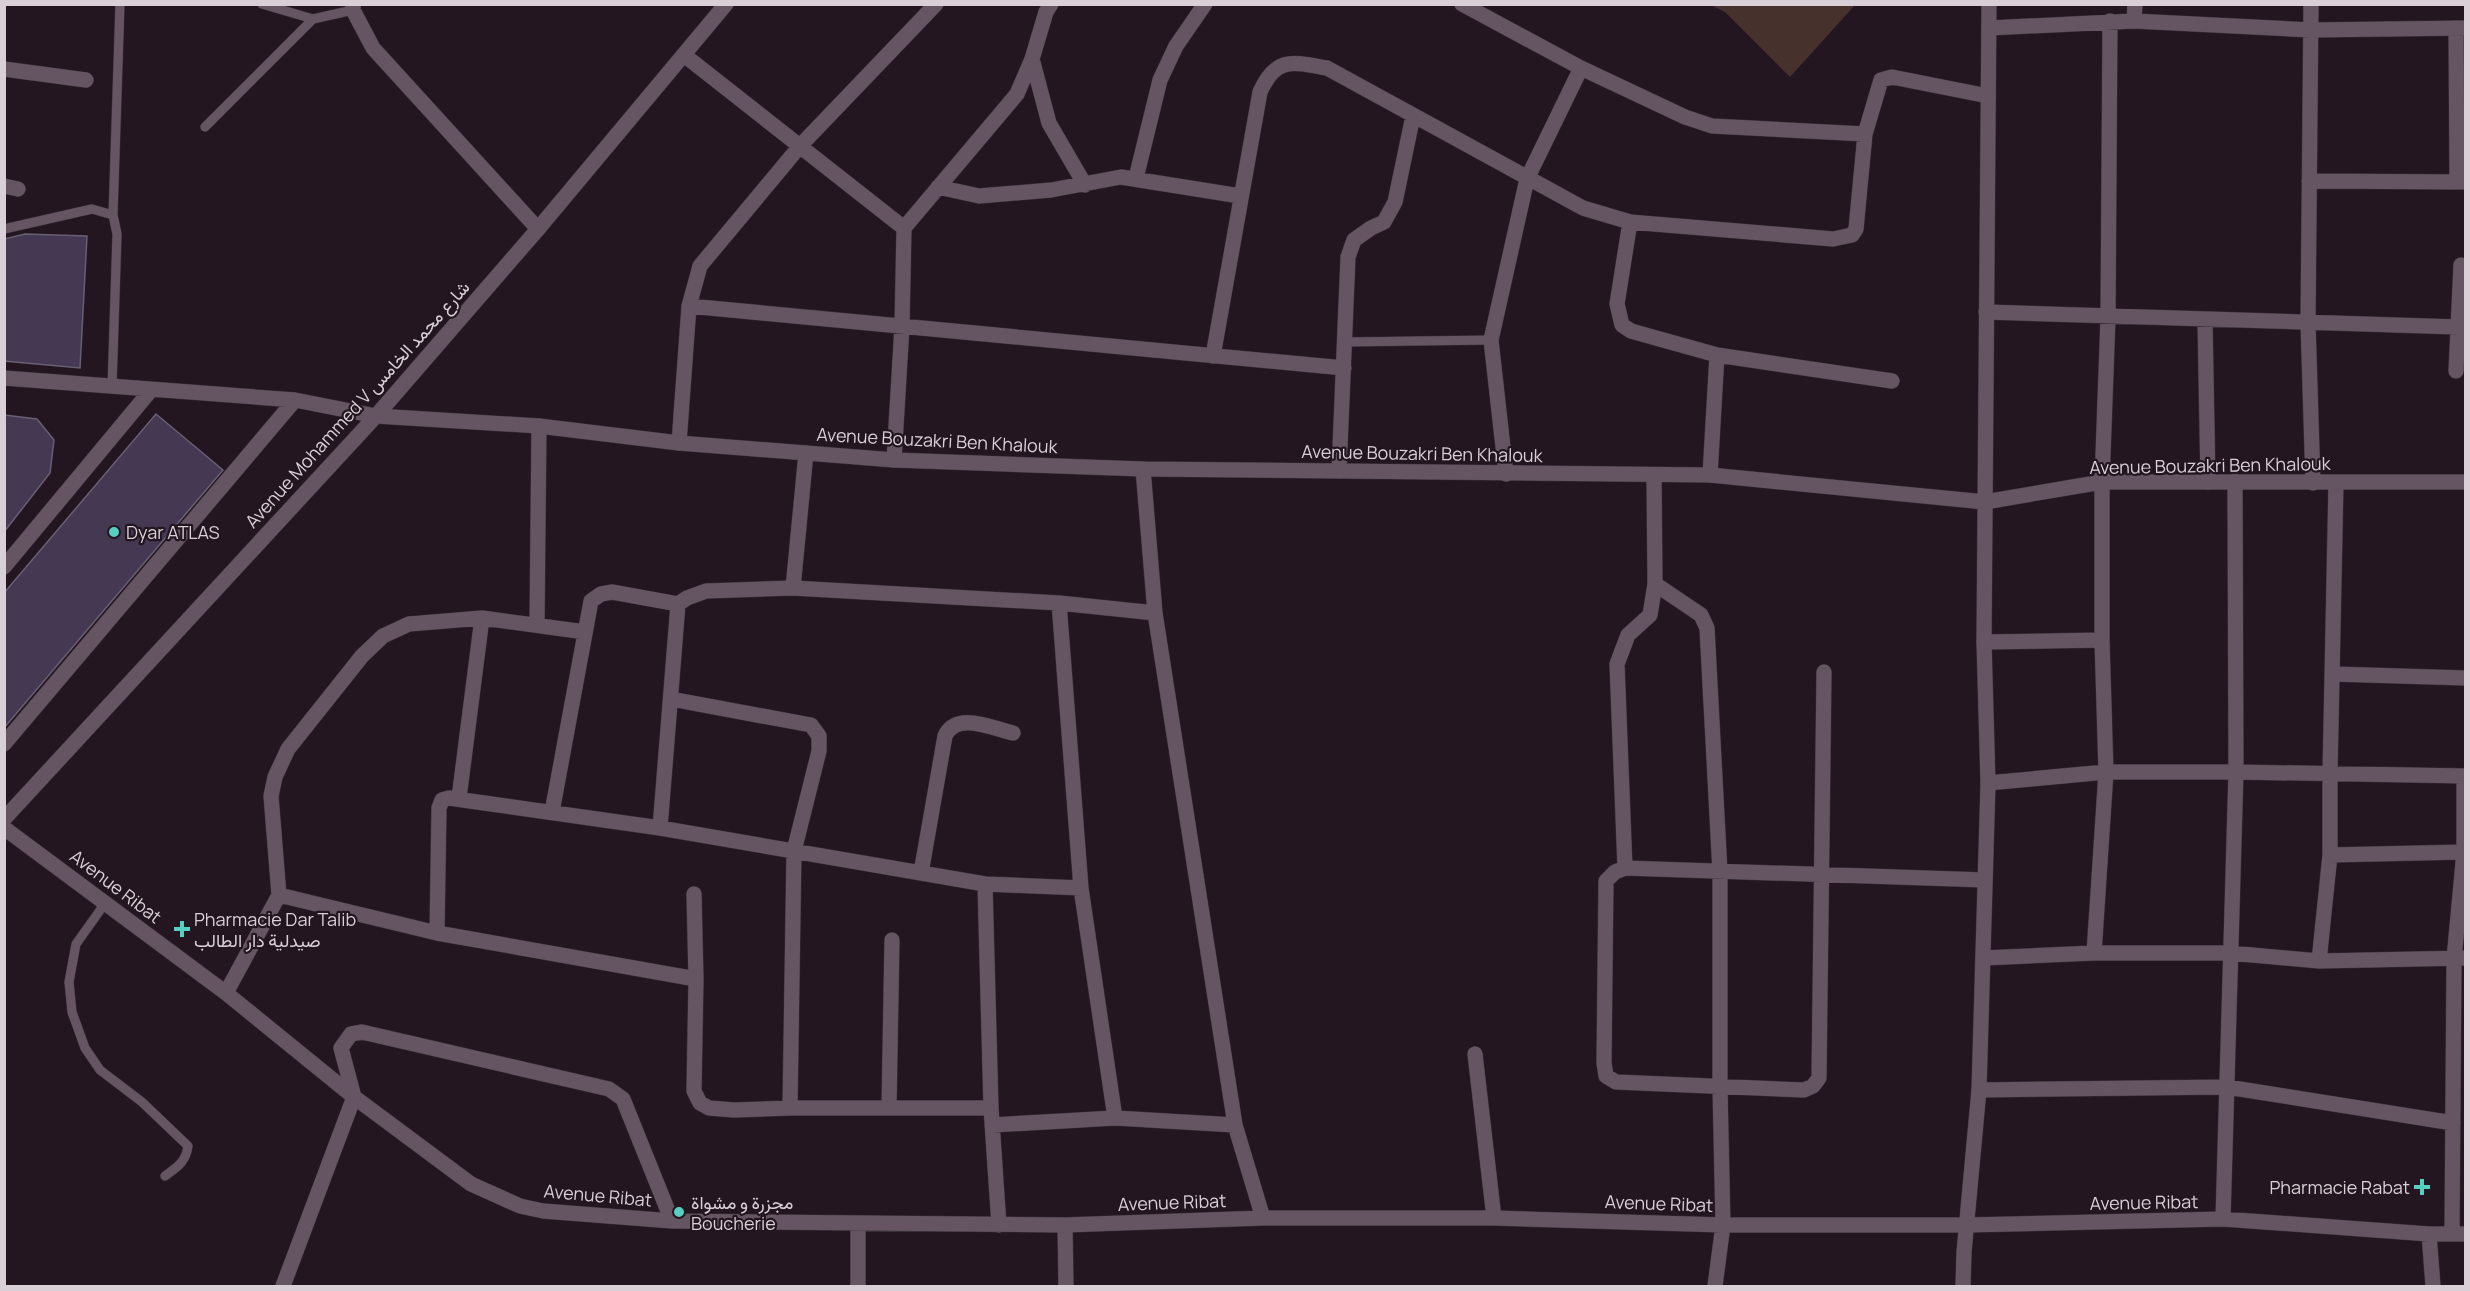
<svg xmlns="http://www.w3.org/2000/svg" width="2470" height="1291" font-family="Manrope,Vazirmatn,sans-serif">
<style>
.green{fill:#47312d}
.building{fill:#443853;stroke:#676072;stroke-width:1.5}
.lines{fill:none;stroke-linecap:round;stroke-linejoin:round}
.service-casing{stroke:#393037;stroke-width:10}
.minor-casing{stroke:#393037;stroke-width:16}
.tertiary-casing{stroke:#393037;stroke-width:16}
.service{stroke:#655562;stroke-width:9}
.minor{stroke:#655562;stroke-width:15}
.tertiary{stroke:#655562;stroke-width:15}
.poi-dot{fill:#57cec2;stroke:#231621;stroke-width:2}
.labels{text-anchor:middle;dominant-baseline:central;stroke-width:4.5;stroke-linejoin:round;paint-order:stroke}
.street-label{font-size:18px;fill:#d9cfd6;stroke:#231621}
.poi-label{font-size:18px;fill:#d9cfd6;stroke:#231621;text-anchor:start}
</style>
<rect width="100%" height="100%" fill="#231621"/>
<!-- green -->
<path class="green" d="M1711,5H1855L1790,77L1725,12Z"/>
<!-- building -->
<path class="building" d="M25,234L87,236L80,368L4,361V239Z
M156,414L223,470L4,728V593Z
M4,415L37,419L54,440L50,473L4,532Z"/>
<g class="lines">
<!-- service casing -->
<g class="service-casing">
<path id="service" d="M262,4L313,19
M205,127L313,19L353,10
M113,215L120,4
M4,229L92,209L113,215L117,234L112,387
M1345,342L1491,340
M106,902L76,944L69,982L72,1012L85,1048L100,1070L142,1102L188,1146C186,1162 177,1167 165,1176"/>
</g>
<!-- minor casing -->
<g class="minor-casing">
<path id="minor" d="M353,4V10L373,48L538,229
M1462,4L1581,68L1685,117L1712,126L1865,134
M2311,4L2308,323L2313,483
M2134,21L2135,4
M1989,28L2134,21L2311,30L2466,28
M2456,28L2457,182
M684,55L904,228
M1032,59L1049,123L1085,185
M4,69L86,80
M1136,178L1160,80L1176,46L1205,4
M2309,181L2466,182
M4,186L18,189
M938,187L979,196L1051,190L1121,177L1240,196
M1630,222L1617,304L1622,325L1631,331L1717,355L1892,381
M689,306L1344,368
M1986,312L2458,327
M2205,320L2208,482
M1213,356L1260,92C1276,56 1293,62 1327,68L1583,208L1630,222L1833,239L1852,235L1856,229L1865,134L1881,80L1892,77L1988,96
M2456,371L2461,265
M4,378L295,400L376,416
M679,443L689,306L700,266L800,146L936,4
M894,460L902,326L904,228L1017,94L1032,59L1046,12L1051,4
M1143,469L1155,613L1235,1125L1263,1218
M1339,471L1348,257L1354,240L1371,228L1384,222L1395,202L1413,116
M1506,474L1491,340L1527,179L1581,68
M1710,475L1717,355
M4,567L151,390
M1655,584L1701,615L1707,628L1720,872V1088L1723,1225L1715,1286
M793,588L806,453
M1059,603L1081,888L1115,1118
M537,625L539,426
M1984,642L2102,640
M1824,672L1819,1078L1813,1086L1804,1090L1616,1082L1606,1076L1604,1063L1606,881L1615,872L1625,868L1985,880
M2333,674L2466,678
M671,699L811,725L819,736V751L794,851L790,1108
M4,744L295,400
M1988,783L2106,772H2236L2466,776
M459,798L482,618
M552,812L591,601L601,594L612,592L678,604
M4,828L226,993L354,1097L471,1184L520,1206L543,1211L672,1221L1065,1225L1263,1218H1494L1723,1225H1966L2223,1219L2429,1234H2466
M660,828L678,604L687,598L706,591L793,588L1059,603L1155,613
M2330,855L2464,852
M1625,868L1617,664L1628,635L1650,615L1655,584L1654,476
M921,873L945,736C956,711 992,728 1013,733
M985,884L1081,888
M694,894L696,979L694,1091L700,1103L709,1108L734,1110L790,1108H991
M279,895L271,796L275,777L288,749L362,656L383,636L409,624L482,618L585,632
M437,933L696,979
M2094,953L2106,772L2102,640V482L2108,318L2110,21
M1983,958L2094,953H2230L2319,961L2466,958
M2319,961L2330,855V774L2336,483
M226,993L279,895L437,933L439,808L442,800L449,798L660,828L985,884L991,1108L999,1225
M1475,1054L1494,1218
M1979,1090L2227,1087L2453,1123
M889,1108L892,940
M992,1125L1115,1118L1235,1125
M2223,1219L2236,772L2235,481
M1065,1225L1066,1286
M2429,1234L2433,1286
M2452,1234L2454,959L2464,852V776
M283,1286L354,1097L341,1048L351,1034L362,1032L609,1089L623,1099L672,1221
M858,1286V1223"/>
</g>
<!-- tertiary casing -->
<g class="tertiary-casing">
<path id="tertiary" d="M376,416L539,426L679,443L894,460L1143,469L1710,475L1985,502L2102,482H2466
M4,819L376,416L538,229L726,4
M1963,1286L1964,1252L1979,1090L1988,783L1984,642L1989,4"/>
</g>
<!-- service -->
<use href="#service" class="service"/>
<!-- minor -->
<use href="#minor" class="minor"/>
<!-- tertiary -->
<use href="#tertiary" class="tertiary"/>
</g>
<!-- markers -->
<g class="poi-dot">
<circle cx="114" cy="532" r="6"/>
<path d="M179 920h6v6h6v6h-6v6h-6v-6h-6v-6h6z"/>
<path d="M2419 1178h6v6h6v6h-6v6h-6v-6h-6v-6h6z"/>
<circle cx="679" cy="1212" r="6"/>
</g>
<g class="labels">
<!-- street labels -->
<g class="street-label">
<text transform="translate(357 404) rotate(-48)">Avenue Mohammed V شارع محمد الخامس</text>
<text transform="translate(937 440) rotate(3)">Avenue Bouzakri Ben Khalouk</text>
<text transform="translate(1422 453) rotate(1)">Avenue Bouzakri Ben Khalouk</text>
<text transform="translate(2210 465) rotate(-1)">Avenue Bouzakri Ben Khalouk</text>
<text transform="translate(116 886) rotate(37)">Avenue Ribat</text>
<text transform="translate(598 1195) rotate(5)">Avenue Ribat</text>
<text transform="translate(1172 1202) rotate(-2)">Avenue Ribat</text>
<text transform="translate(2144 1202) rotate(-1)">Avenue Ribat</text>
<text transform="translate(1659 1203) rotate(2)">Avenue Ribat</text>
</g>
<!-- poi labels -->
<g class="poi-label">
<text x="126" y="532">Dyar ATLAS</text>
<text x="194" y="919">Pharmacie Dar Talib<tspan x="194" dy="21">صيدلية دار الطالب</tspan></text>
<text x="2410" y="1187" text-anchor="end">Pharmacie Rabat</text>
<text x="691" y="1202">مجزرة و مشواة<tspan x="691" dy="21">Boucherie</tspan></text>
</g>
</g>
<!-- border -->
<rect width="2470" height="1291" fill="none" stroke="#d9cfd6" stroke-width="12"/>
</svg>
